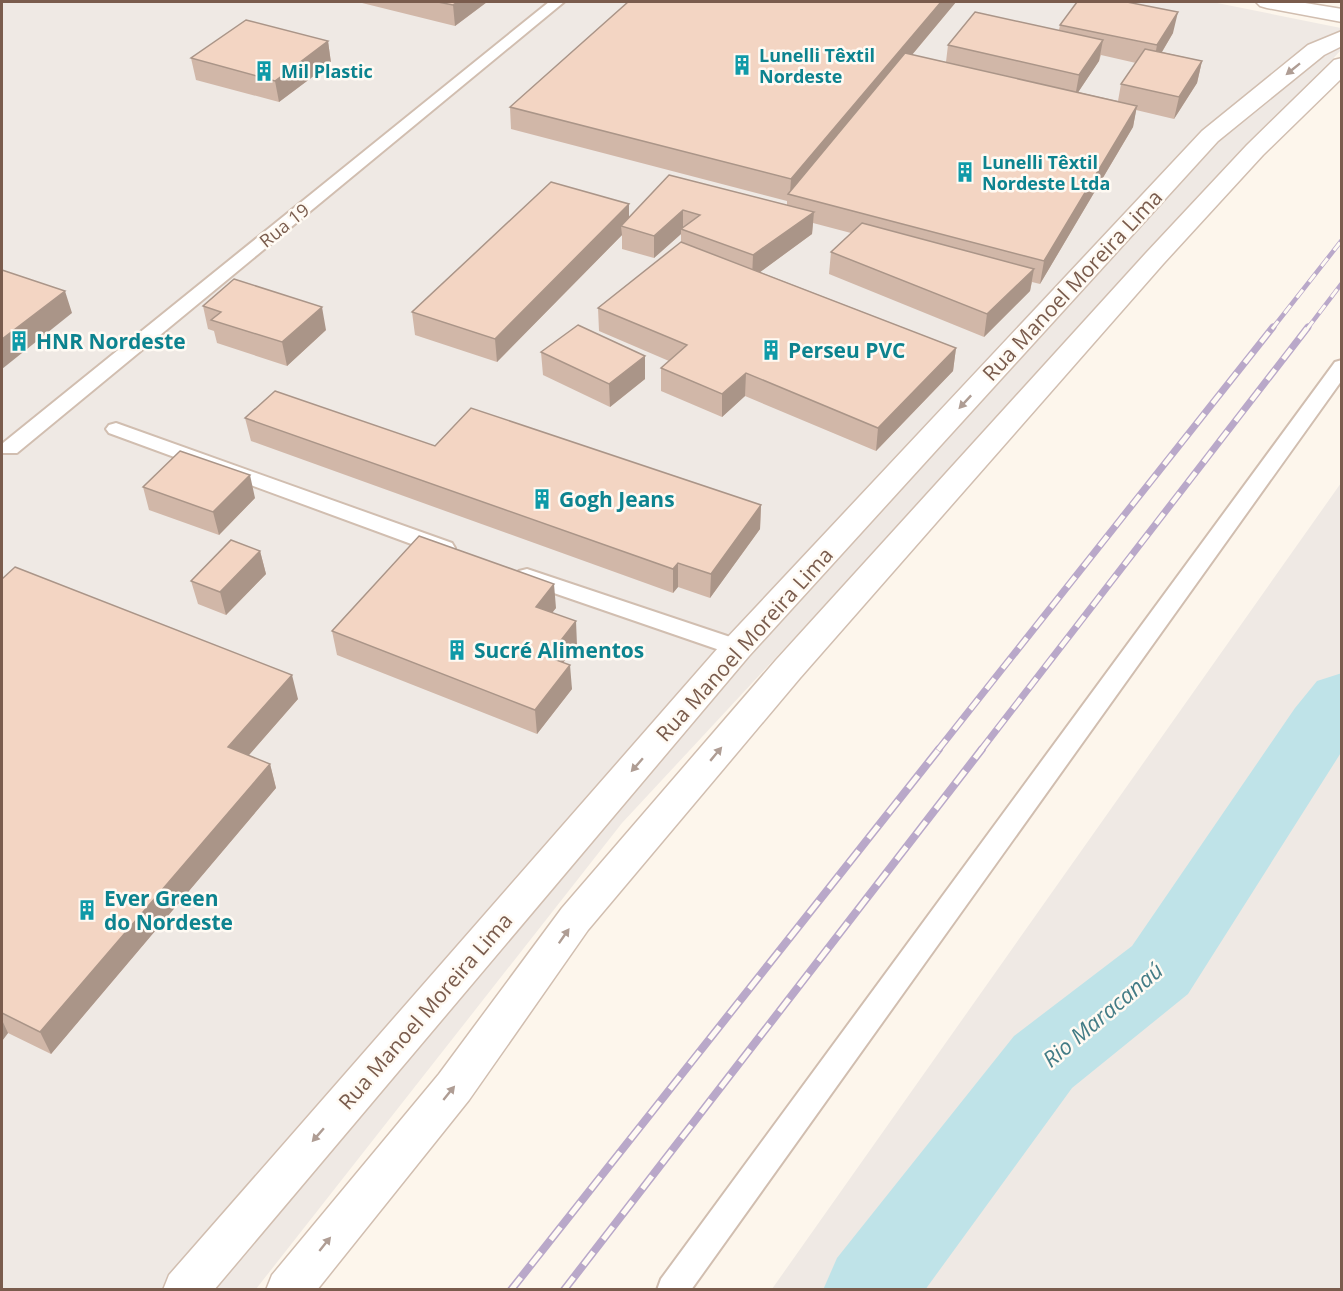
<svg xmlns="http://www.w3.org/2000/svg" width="1343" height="1291" font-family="'Open Sans',sans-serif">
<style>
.industrial{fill:#efe9e4}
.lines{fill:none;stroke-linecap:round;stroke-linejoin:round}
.river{fill:#bfe3e8;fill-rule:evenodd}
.service-casing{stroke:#d1beb0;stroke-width:4}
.minor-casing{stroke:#d1beb0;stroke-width:3}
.tertiary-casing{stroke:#d1beb0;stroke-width:3}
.service{fill:#fff;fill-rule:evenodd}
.minor{fill:#fff;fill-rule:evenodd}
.tertiary{fill:#fff;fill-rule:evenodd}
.rail-far2-casing{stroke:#b9a8c9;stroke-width:4.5}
.rail-far1-casing{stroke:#b9a8c9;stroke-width:7}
.rail-casing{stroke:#b9a8c9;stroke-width:8}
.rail-far2{stroke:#fffaf3;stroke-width:3;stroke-dasharray:10;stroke-linecap:butt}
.rail-far1{stroke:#fffaf3;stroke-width:4.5;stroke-dasharray:13;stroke-linecap:butt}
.rail{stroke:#fffaf3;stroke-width:5;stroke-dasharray:16;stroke-linecap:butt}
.wall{fill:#d1b7a8;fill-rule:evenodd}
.shaded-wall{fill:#aa9588}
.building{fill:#f3d5c3;stroke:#aa9588;stroke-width:1.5}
.oneway{fill:#af9d94}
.labels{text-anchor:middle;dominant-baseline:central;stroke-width:5;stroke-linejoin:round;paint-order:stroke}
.far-culture-label{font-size:18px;font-weight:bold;fill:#0d838f;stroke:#fffaf3;text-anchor:start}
.far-street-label{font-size:18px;fill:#7a5c4d;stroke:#fffaf3}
.street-label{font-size:21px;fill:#7a5c4d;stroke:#fffaf3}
.culture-label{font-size:21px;font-weight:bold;fill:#0d838f;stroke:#fffaf3;text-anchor:start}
.water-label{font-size:22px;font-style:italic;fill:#437c86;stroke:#fffaf3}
</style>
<rect width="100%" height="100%" fill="#fdf6ec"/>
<!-- industrial -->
<path class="industrial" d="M2,2H1212L1341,28V50L622,823L256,1289L2,1290Z
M1341,483V1289H772Z"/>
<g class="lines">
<!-- river -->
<path class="river" d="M1342,673V751L1188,994L1072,1088L925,1290H823L837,1258L1014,1036L1132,946L1295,708L1317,681Z"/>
<!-- service casing -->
<g class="service-casing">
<path id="service" d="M549,2H564L17,453H3V443Z
M1342,360V380L691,1290H657L661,1279L1335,362Z
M116,423L452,543L455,548L452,553L444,555L436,553L109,433L106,429L109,425Z
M527,569L745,642L748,648L745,654L737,656L519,581L516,576L519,571Z"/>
</g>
<!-- minor casing -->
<g class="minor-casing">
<path id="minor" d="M1256,2H1299L1342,9V22L1267,8L1260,6Z"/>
</g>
<!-- tertiary casing -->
<g class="tertiary-casing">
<path id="tertiary" d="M1342,31V46L1324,55L1218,141L749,656L214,1290H163L169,1275L725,640L1202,131L1308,45Z
M1342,58V78L1263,155L1164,263L800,678L588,930L469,1100L317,1290H266L272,1275L439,1074L562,908L776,660L1146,253L1247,145L1334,60Z"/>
</g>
<!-- service -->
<use href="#service" class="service"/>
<!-- minor -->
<use href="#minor" class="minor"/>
<!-- tertiary -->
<use href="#tertiary" class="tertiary"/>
<!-- rail-far2 casing -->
<g class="rail-far2-casing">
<path id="rail-far2" d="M1272,329L1342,240
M1307,329L1342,283"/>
</g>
<!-- rail-far1 casing -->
<g class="rail-far1-casing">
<path id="rail-far1" d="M938,750L1273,327
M981,750L1308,327"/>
</g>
<!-- rail casing -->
<g class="rail-casing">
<path id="rail" d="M511,1290L939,749
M564,1290L982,749"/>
</g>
<!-- rail-far2 -->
<use href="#rail-far2" class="rail-far2"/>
<!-- rail-far1 -->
<use href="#rail-far1" class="rail-far1"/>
<!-- rail -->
<use href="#rail" class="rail"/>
</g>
<!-- wall -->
<path class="wall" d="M358,2H487L455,26Z
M628,2H956L912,55L946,62L948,45L1059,30L1060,25L1173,33L1162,52L1202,61L1197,83L1174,119L1136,110L1133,127L1040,284L1032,282L1030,291L984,337L829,274L831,252L851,233L813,223L812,234L760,272L956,348L953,371L876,451L745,396L722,417L661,391V368L669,361L599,331L598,308L681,243V234L654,258L622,249V235L497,362L415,335L412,312L629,218L669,175L787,205V201L511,129L510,107ZM1101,55L1136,63L1121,84L1118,101L1078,92L1099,61Z
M328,41L331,63L279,102L196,80L191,58Z
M203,306L326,330L287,366L217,343L214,331L208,329Z
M541,352L645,379L610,407L543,375Z
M245,418L435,446L761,505L760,529L710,598L678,587L673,593L251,441Z
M143,487L255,498L219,535L149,510Z
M260,551L266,574L226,615L198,604L191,581Z
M2,579L298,699L248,756L270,764L276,788L51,1054L8,1033L2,1041Z
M556,608L552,613L577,645L563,663L572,689L537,734L337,655L332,631Z"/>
<!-- shaded-wall -->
<path class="shaded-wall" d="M458,2H487L455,26L453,5Z
M941,2H956L795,195L790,194L791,179Z
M1178,12L1173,33L1153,67L1157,45Z
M1103,40L1099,61L1075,97L1079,75Z
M328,41L331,63L279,102L275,81Z
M1202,61L1197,83L1174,119L1179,97Z
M1137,106L1133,127L1040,284L1044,261Z
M629,204V227L621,226L622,235L497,362L495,339Z
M683,210V229H681V234L654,258V236Z
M814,212L812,234L752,278L753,255Z
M1034,269L1030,291L984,337L987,314Z
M65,291L72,313L2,369V339Z
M322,307L326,330L287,366L282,342Z
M956,348L953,371L876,451L878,428Z
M645,356V379L610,407L609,384Z
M746,373L745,396L722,417V394Z
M250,475L255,498L219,535L213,512Z
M761,505L760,529L710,598L711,574Z
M260,551L266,574L226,615L220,592Z
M678,563V587L673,593V569Z
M554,584L556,608L538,630L536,607Z
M576,621L577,645L549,680L548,657Z
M570,665L572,689L537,734L535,710Z
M292,675L298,699L235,771L228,747Z
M270,764L276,788L51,1054L40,1032Z
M2,1020L8,1033L2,1041Z"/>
<!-- building -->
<path class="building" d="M438,2H458L453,5Z
M628,2H941L791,179L510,107Z
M1077,2H1127L1178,12L1157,45L1060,25Z
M975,12L1103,40L1079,75L948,45Z
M246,20L328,41L275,81L191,58Z
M1145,49L1202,61L1179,97L1121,84Z
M905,53L1137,106L1044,261L788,194Z
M669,175L814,212L753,255L681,229L700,215L683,210L654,236L621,226Z
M551,182L629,204L495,339L412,312Z
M862,223L1034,269L987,314L831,252Z
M681,242L956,348L878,428L746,373L722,394L661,368L687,345L598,308Z
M2,270L65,291L2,339Z
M234,279L322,307L282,342L211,320L221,312L203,306Z
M578,325L645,356L609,384L541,352Z
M275,391L435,446L471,408L761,505L711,574L678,563L673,569L245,418Z
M180,451L250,475L213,512L143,487Z
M419,536L554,584L536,607L576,621L548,657L570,665L535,710L332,631Z
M231,540L260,551L220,592L191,581Z
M15,567L292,675L228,747L270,764L40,1032L2,1013V579Z"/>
<!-- one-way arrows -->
<defs><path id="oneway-solid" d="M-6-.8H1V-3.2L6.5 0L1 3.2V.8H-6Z" transform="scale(1.5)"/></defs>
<g class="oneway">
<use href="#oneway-solid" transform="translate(1293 69) rotate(141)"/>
<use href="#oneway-solid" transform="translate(965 402) rotate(133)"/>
<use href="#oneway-solid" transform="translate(716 754) rotate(-50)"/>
<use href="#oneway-solid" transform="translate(637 765) rotate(131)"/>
<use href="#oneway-solid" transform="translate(564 936) rotate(-55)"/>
<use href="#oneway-solid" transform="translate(449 1093) rotate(-51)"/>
<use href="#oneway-solid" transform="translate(318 1135) rotate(131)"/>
<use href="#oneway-solid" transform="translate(325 1244) rotate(-51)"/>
</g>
<!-- icons -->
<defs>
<g id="building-bare" transform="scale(1.62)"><path d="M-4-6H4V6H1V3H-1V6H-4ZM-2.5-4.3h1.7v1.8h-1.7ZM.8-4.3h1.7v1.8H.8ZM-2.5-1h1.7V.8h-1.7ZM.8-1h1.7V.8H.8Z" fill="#0f9aa8" stroke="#fffaf3" stroke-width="2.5" paint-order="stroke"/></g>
</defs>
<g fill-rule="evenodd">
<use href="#building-bare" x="742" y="65"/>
<use href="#building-bare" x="264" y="71"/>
<use href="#building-bare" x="965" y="172"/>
<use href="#building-bare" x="19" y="341"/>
<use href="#building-bare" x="771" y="350"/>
<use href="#building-bare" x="542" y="499"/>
<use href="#building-bare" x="457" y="650"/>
<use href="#building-bare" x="87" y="910"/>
</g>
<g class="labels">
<!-- far-culture labels -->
<g class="far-culture-label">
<text x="759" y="55">Lunelli Têxtil<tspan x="759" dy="21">Nordeste</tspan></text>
<text x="281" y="71">Mil Plastic</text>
<text x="982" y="162">Lunelli Têxtil<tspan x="982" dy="21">Nordeste Ltda</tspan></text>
</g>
<!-- far-street labels -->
<g class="far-street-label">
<text transform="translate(284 225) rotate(-39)">Rua 19</text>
</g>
<!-- street labels -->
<g class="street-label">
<text transform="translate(1072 285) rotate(-47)">Rua Manoel Moreira Lima</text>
<text transform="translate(744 644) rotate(-48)">Rua Manoel Moreira Lima</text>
<text transform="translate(425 1011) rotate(-49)">Rua Manoel Moreira Lima</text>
</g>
<!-- culture labels -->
<g class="culture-label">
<text x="36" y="341">HNR Nordeste</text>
<text x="788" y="350">Perseu PVC</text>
<text x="559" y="499">Gogh Jeans</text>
<text x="474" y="650">Sucré Alimentos</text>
<text x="104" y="898">Ever Green<tspan x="104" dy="24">do Nordeste</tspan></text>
</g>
<!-- water labels -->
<g class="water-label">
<text transform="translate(1102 1014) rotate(-40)">Rio Maracanaú</text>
</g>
</g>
<!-- border -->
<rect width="1343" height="1291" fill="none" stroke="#7a5c4d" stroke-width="6"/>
</svg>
